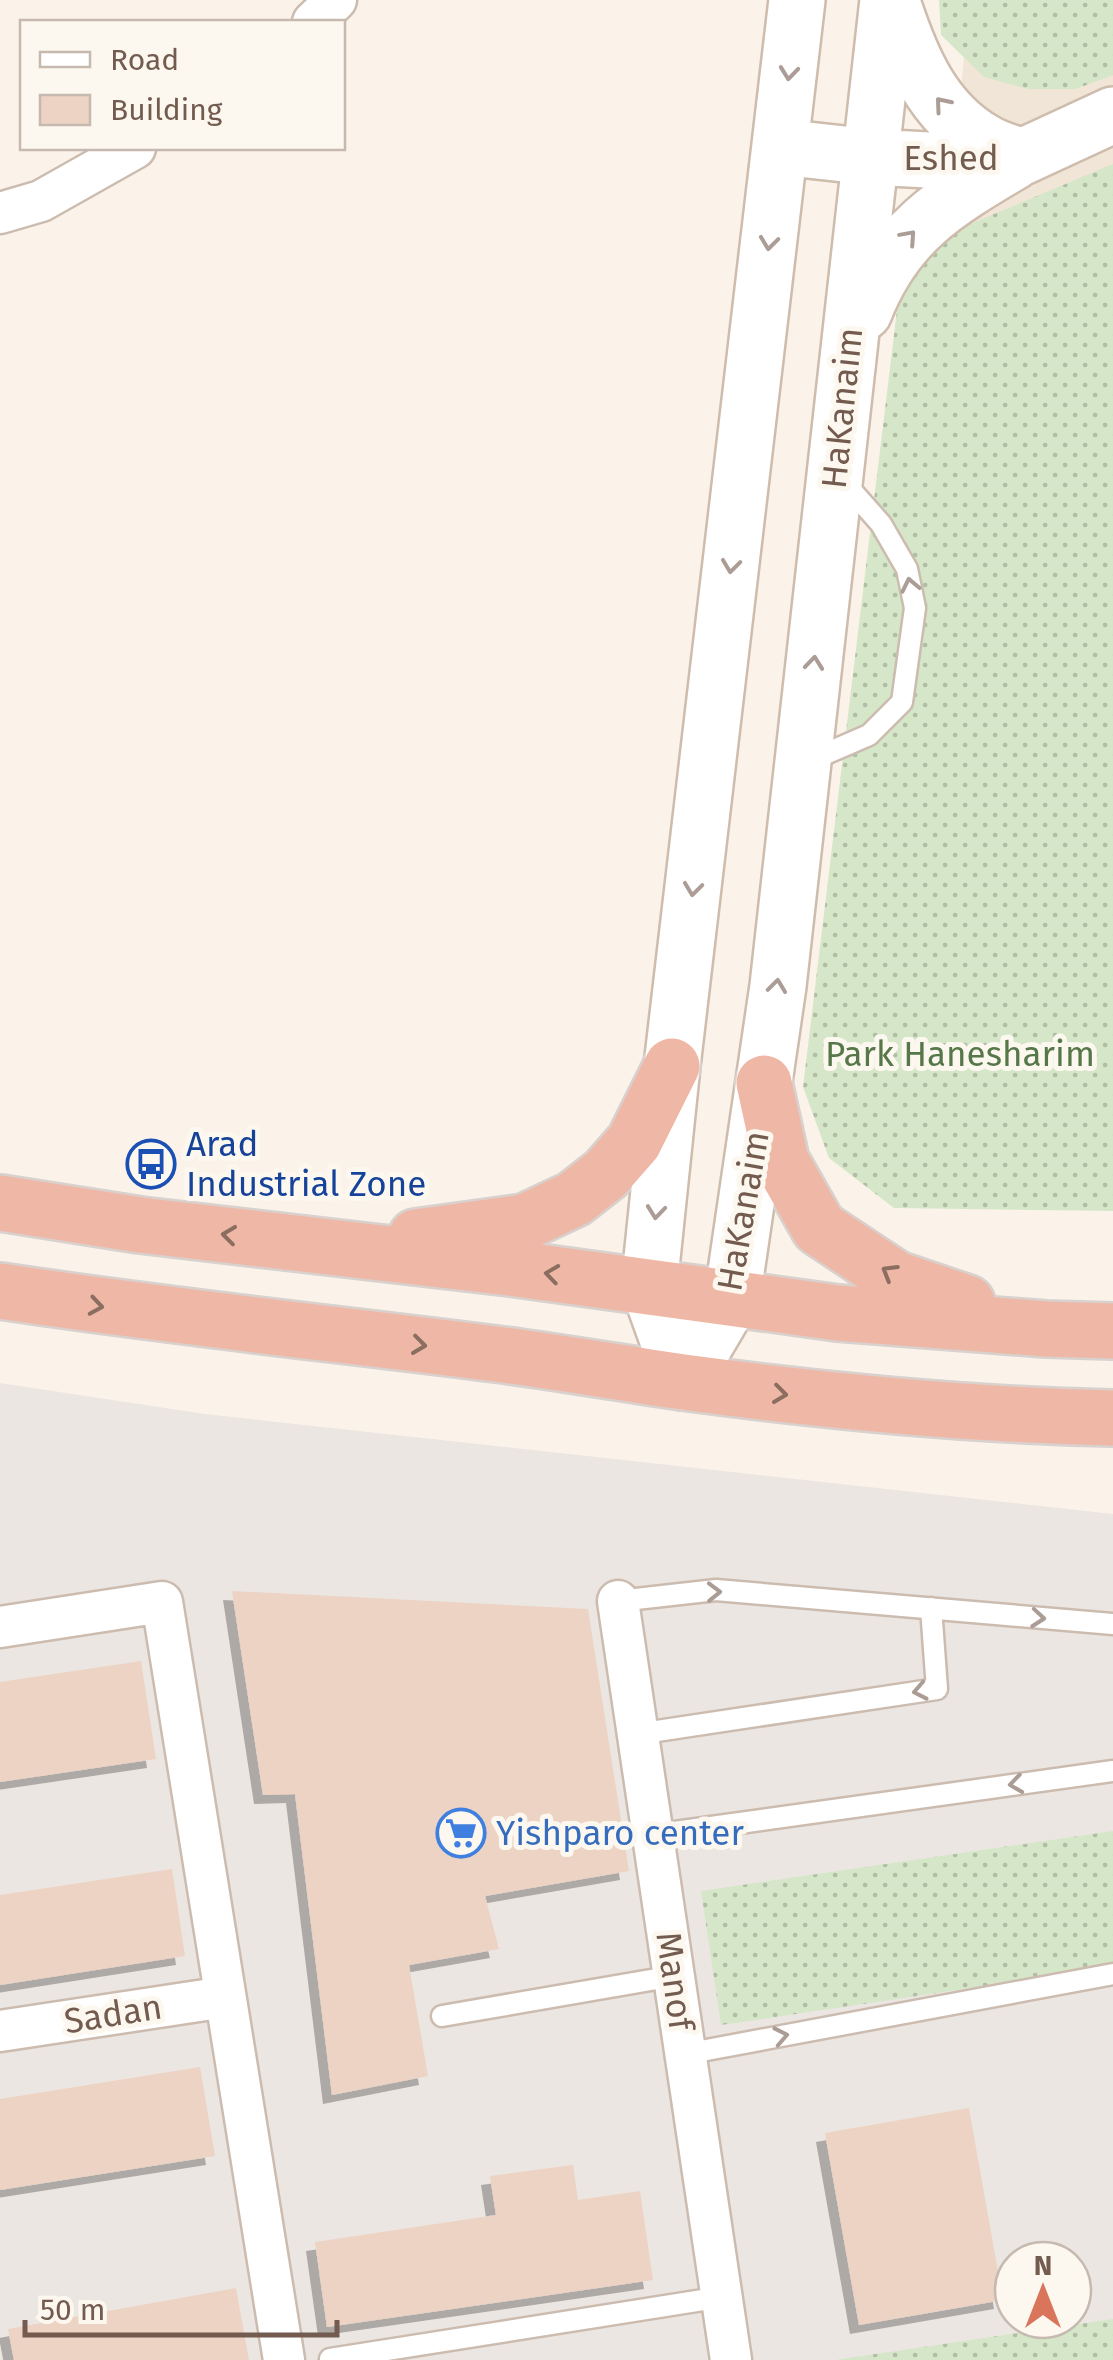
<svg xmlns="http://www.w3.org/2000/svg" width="1113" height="2360" font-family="'Fira Sans',sans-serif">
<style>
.residential{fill:#f1e5d8}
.industrial{fill:#ece6e2;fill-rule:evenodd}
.grass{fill:url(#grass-dots)}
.building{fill:#edd3c3;filter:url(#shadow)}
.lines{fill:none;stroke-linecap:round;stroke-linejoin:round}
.lane-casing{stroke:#ccbcb0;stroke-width:25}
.street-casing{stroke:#ccbcb0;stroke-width:45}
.secondary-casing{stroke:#cebcad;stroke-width:60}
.highway-casing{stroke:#d8d1ce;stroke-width:60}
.lane{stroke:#fff;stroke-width:20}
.street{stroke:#fff;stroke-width:40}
.secondary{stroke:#fff;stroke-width:55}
.highway{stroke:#efb8a6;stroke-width:55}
.oneway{stroke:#ab9d95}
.oneway2{stroke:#8c6e60}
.labels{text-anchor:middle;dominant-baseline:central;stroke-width:10;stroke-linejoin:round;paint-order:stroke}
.street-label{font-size:35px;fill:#735b4f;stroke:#fdf8ef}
.park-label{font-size:35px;fill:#567748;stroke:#fdf8ef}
.transit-label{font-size:35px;fill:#164399;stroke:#fdf8ef;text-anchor:start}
.shop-label{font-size:35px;fill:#366cbe;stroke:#fdf8ef;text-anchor:start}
</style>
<defs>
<pattern id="grass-dots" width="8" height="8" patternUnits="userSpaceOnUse" patternTransform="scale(2.5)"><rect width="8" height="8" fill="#d5e7c8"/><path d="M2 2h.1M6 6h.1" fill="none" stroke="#b1bea5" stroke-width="1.8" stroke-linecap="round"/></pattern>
<filter id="shadow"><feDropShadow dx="-9" dy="9" stdDeviation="0" flood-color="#0004"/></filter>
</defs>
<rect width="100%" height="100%" fill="#fbf3e9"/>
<!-- residential -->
<path class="residential" d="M969,0H1113V170L946,256Z"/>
<!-- industrial -->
<path class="industrial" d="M0,1383L205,1414L1113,1514V2360H0ZM1013,2260H1073V2320H1013Z"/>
<!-- grass -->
<path class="grass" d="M939,0H1113V75L1076,89H1028L984,77L941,35Z
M1113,164V1211L894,1208L829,1158L803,1087L904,252Z
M1113,1831V1967L721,2025L701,1891Z
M1113,2319V2360H835Z"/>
<!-- building -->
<path class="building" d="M232,1591L588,1609L629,1871L485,1896L499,1949L409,1965L428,2076L332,2095L295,1794L263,1795Z
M141,1661L156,1759L0,1782V1682Z
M172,1869L185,1956L0,1985V1895Z
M200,2067L215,2156L0,2190V2099Z
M969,2108L1003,2300L859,2325L825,2133Z
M573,2165L578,2200L640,2191L653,2280L327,2327L315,2242L496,2215L490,2176Z
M236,2288L249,2360H14L8,2329Z"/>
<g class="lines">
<!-- lane casing -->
<g class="lane-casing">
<path id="lane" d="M809,761L869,735L902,702L915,608L907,569L881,524L843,481
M618,1601L716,1590L1113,1624
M637,1734L937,1689L931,1608
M653,1835L1113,1771
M442,2016L674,1976
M685,2054L1113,1974
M330,2359L722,2297"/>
</g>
<!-- street casing -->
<g class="street-casing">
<path id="street" d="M313,22L336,0
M0,213L41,201L135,148
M618,1601L731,2360
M0,1627L162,1602L284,2360
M0,2031L225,1997"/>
</g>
<!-- secondary casing -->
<g class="secondary-casing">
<path id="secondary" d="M892,2C910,57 932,112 985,142C996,149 1010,152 1022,157
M781,147L871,157L985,163L1022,157L1113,115
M864,312C895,232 944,203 1015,161
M683,1382L732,1299L778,986L888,0
M683,1382L649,1287L672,1066L797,0"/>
</g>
<!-- highway casing -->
<g class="highway-casing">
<path id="highway" d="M764,1083L781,1161L819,1228L896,1279L967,1303
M0,1203L140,1225L510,1268L838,1313L1046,1329L1113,1331
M416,1237L525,1222L574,1199L606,1174L634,1142L672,1066
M0,1291C165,1316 330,1333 496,1354C558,1362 621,1373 683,1382C825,1401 969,1415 1113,1418"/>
</g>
<!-- lane -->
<use href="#lane" class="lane"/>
<!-- street -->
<use href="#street" class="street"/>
<!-- secondary -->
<use href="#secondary" class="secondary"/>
<!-- highway -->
<use href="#highway" class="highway"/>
</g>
<!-- one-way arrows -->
<defs><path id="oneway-chevron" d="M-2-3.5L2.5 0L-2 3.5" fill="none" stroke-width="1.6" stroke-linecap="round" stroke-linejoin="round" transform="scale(2.5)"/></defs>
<g class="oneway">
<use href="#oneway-chevron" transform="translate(789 73) rotate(96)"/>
<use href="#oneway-chevron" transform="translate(942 104) rotate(-130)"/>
<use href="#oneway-chevron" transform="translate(909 237) rotate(-48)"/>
<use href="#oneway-chevron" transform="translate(769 243) rotate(97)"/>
<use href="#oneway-chevron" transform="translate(731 566) rotate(97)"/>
<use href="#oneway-chevron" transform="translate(910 585) rotate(-102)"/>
<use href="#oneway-chevron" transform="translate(814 663) rotate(-84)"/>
<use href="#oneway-chevron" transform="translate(693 889) rotate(97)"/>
<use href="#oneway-chevron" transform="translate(777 986) rotate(-83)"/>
<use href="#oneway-chevron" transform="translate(656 1212) rotate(96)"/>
<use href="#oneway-chevron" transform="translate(714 1592) rotate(-1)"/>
<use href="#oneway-chevron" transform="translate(1038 1618) rotate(5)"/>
<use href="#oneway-chevron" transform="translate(920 1691) rotate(169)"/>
<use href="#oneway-chevron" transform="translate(1016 1784) rotate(172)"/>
<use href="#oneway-chevron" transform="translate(781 2036) rotate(-11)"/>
</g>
<g class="oneway2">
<use href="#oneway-chevron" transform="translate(229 1235) rotate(-173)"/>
<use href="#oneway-chevron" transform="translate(889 1272) rotate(-149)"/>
<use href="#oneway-chevron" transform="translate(552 1274) rotate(-172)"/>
<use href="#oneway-chevron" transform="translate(96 1306) rotate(9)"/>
<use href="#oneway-chevron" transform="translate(419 1345) rotate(7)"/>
<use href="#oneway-chevron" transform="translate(780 1394) rotate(7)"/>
</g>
<!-- icons -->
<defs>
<g id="bus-ring" transform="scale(2.5)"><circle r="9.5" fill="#fdf8ef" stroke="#1a4fb4" stroke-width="1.5"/><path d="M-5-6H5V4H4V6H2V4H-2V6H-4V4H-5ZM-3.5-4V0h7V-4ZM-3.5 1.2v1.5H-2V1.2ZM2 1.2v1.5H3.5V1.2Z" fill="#1a4fb4"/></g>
<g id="supermarket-ring" transform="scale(2.5)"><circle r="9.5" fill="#fdf8ef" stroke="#3f7fe0" stroke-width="1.5"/><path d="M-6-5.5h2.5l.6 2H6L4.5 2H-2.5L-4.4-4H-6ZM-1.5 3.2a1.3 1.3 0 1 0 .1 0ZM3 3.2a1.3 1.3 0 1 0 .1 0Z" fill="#3f7fe0"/></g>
</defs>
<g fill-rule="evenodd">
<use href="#bus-ring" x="151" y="1164"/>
<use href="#supermarket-ring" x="461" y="1833"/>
</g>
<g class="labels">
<!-- street labels -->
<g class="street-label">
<text x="951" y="158">Eshed</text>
<text transform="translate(842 408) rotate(-84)">HaKanaim</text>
<text transform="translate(743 1211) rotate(-80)">HaKanaim</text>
<text transform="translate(675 1981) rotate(82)">Manof</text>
<text transform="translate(113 2014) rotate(-9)">Sadan</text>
</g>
<!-- park labels -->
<g class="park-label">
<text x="960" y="1054">Park Hanesharim</text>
</g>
<!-- transit labels -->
<g class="transit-label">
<text x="186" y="1144">Arad<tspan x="186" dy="40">Industrial Zone</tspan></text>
</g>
<!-- shop labels -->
<g class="shop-label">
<text x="496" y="1833">Yishparo center</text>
</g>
</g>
<!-- legend -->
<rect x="20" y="20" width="325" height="130" fill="#fdf8ef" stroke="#c6b9af" stroke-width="2.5"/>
<rect x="40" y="52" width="50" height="15" fill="#ffffff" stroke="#c6b9af" stroke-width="2.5"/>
<text x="110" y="70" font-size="30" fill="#735b4f">Road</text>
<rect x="40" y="95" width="50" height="30" fill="#edd3c3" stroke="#c6b9af" stroke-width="2.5"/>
<text x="110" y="120" font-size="30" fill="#735b4f">Building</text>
<!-- north arrow -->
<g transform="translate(1043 2290)"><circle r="48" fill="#fdf8ef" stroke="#c6b9af" stroke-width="2.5"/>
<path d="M0-8L18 38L0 25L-18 38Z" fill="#d8755a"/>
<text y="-15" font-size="28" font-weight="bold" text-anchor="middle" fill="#735b4f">N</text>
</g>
<!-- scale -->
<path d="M25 2320v15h312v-15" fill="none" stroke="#735b4f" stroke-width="5"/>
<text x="40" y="2320" font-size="30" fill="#735b4f" stroke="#fdf8ef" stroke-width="8" paint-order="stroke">50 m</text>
</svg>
